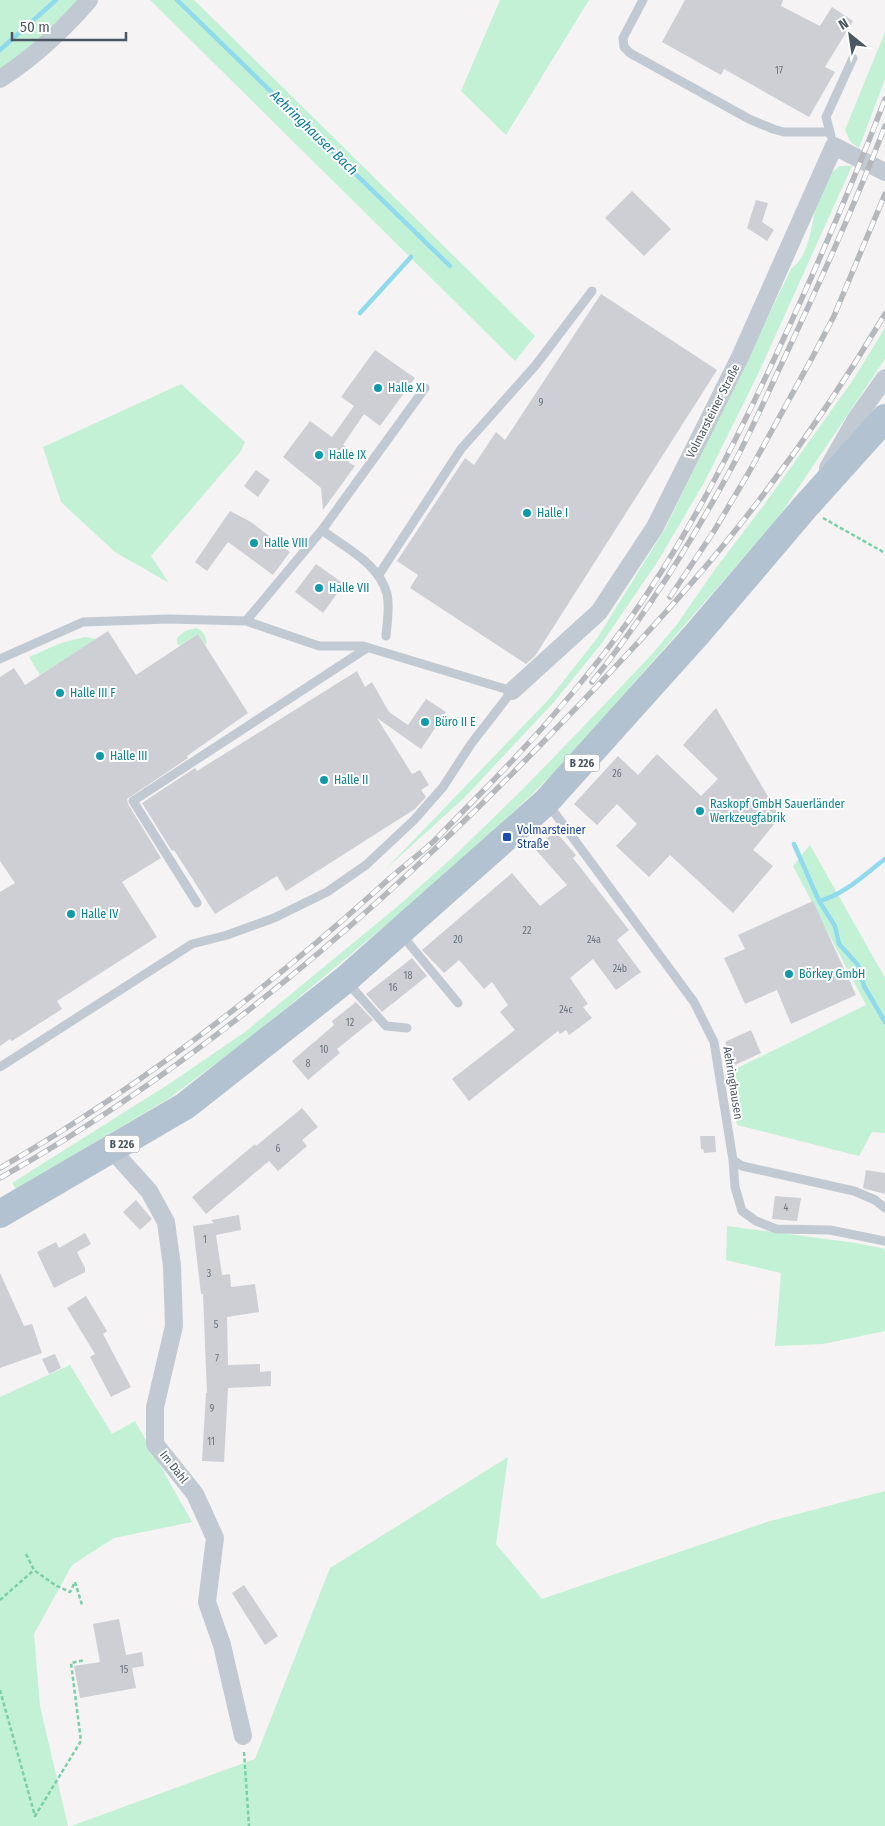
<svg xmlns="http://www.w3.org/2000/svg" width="885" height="1826" font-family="'Fira Sans Condensed',sans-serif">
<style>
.green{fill:#c3f1d5}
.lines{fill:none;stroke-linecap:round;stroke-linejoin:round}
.stream{stroke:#90daee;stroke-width:4.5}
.building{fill:#cdcfd5}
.path{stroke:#7ad0a6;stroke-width:2.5;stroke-dasharray:4 2.5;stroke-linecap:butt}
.lane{stroke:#c1cad2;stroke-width:9}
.street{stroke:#c1cad2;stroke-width:18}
.primary{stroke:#b3c2d1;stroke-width:28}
.rail-casing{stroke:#b5b8bd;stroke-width:5.5}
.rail{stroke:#fff;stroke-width:4;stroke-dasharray:11;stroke-linecap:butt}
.culture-dot{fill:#0f9aa8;stroke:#fff;stroke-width:2}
.transit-dot{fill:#1a4fb4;stroke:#fff;stroke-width:2}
.labels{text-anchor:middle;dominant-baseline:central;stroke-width:4;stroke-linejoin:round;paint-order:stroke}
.number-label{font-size:10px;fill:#6b747e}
.shield{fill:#fff;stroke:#808990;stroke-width:1}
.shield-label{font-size:11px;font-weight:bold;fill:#4a5661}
.culture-label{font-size:12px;fill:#0d838f;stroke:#fff;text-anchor:start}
.street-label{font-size:12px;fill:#4a5661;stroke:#fff}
.transit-label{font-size:12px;fill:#164399;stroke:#fff;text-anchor:start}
.water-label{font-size:14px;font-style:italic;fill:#0c7c9b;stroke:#fff}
</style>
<rect width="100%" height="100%" fill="#f5f3f3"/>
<!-- green -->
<path class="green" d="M0,0H89L0,79Z
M150,0H194L535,336L515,361Z
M500,0H589L506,135L461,91Z
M885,32V79L859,148L850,141L845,130Z
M840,166H852L758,374L705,481L658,561L602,643L554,702L465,797L386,869L550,698L598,637L666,527L791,269C819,248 808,197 831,173C834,171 837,168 840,166Z
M885,328V359L778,518L566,761L528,798L446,875L249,1039L168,1099L16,1189L12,1183L169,1084L245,1032L398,906L452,858L523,789L583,727L653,653L678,623L716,568L764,505L853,380Z
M181,384L245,442L241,451L151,556L169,583L115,552L61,502L43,447Z
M196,628C204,631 208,638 206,646L198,634L179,646L177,643V638L185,631Z
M85,637L97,639L40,675L29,657L61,643Z
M810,845L885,978V1133L872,1132L859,1156L737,1125L725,1074L866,1005L793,866Z
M727,1226L856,1243L885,1249V1331L823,1344L775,1346L781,1273L726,1260Z
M70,1365L112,1434L135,1421L192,1522L114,1538L72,1565L34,1634L40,1706L68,1826H0V1397Z
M508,1457L496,1544L542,1599L767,1522L885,1491V1826H71L255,1759L330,1568Z"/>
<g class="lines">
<!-- stream -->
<path class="stream" d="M177,0L450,266
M0,50L56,0
M360,313L411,257
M794,844L819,901L835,926L839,944L858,965L864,986L885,1022
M819,901C844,895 865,874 885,859"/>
</g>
<!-- building -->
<path class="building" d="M685,0H783L781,6L820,26L832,7L853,21L825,67L835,72L809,117L724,69L721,75L662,42Z
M632,191L671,229L644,256L605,218Z
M756,200L768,203L762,222L774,230L767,241L747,228Z
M601,294L717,370L535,656L526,664L410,588L418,575L397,561L465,458L474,465L496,432L505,440Z
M375,350L415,378L380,426L364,414L343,445L356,454L348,462L355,466L323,510L321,488L283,457L310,421L332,437L354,406L341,397Z
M256,470L270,480L258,497L244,486Z
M230,511L251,522L290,552L273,575L228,542L207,571L195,562Z
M316,564L344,584L323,613L295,592Z
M108,631L136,675L198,634L248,713L187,756L188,758L127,799L128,804L161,858L122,882L157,937L57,1001L62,1009L12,1041L10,1039L0,1046V892L15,883L0,861V677L14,668L25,685Z
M357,671L365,687L372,682L389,712L408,725L426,699L446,712L421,749L377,718L412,774L420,770L429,785L421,790L426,797L415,809L286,891L277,876L215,914L174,850L172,851L142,803L195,768L197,771Z
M716,708L780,817L753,850L773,866L733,913L670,855L649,877L616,846L637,824L617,804L597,825L574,804L618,756L638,775L657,754L701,796L718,779L683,745Z
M555,831L576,855L573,858L629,930L617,940L641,972L616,990L593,959L570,978L588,1004L583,1007L592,1018L569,1035L566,1030L560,1034L558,1031L469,1101L452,1079L515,1030L500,1012L508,1005L492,982L484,989L459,960L444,973L422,950L512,873L540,906L567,885L535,849Z
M813,901L856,995L791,1024L777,990L745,1004L724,958L745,949L738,935Z
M412,958L427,976L382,1012L366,994Z
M356,1002L373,1020L337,1049L340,1053L308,1080L292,1061L334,1025L332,1021Z
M751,1030L761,1053L735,1065L725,1042Z
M302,1108L318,1127L302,1140L307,1146L278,1171L269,1161L206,1214L192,1197L255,1144L256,1146Z
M700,1136H715L716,1152L704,1153L703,1149H701Z
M866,1170L885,1173V1194L863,1188Z
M775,1196L801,1198L797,1221L772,1219Z
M136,1200L152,1219L140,1230L123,1212Z
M239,1215L241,1230L216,1235L222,1275L230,1274L231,1287L255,1284L259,1312L227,1317L228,1365L260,1364V1372L271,1371V1386L228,1388L224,1462L202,1461L206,1393H207L203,1294H201L193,1226L214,1223L211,1220Z
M85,1233L91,1244L77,1252L85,1268V1272L54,1288L37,1252L56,1242L59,1248Z
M0,1273L24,1326L32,1324L42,1353L0,1368Z
M86,1296L107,1331L103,1334L131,1387L111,1397L90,1357L95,1354L67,1308Z
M55,1354L61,1368L49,1374L42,1359Z
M244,1585L278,1636L265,1645L232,1593Z
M119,1619L126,1655L142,1652L144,1666L132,1668L136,1688L80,1698L74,1666L100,1662L93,1624Z"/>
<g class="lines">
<!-- path -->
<path class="path" d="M823,518L885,553
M26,1554L34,1570L55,1585L70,1592L75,1582
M75,1582L82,1605
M0,1600L34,1570
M0,1690L35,1816L81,1741L71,1663L85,1660
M244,1752L249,1826"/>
<!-- lane -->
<path class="lane" d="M643,0L623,38L624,47L630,53L749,119L773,129L784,132H829
M831,136L826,117L853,58
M322,530C345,548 379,563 387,594C390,607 387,623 386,636
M378,576L461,449L535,366L592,291
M246,621L322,530L425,388
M0,659L83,622L169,619L246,621L319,646H363L512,691L471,744L443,787L414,820L366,865L327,892L274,918L227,935L192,944L0,1067
M548,804L694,1002L714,1042L733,1160L735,1187L742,1211L756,1221L776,1229L830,1230L885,1241
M197,903L133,801L367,648
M401,934L458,1003
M347,982L386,1026L407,1028
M733,1160L742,1166L854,1191L875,1200L885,1208"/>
<!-- street -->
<path class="street" d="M0,79C34,57 63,30 89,0
M828,468L856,419L885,378
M512,691L599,612L655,527L740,357L834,146L885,172
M112,1150L149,1191L166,1222L172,1266L174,1326L155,1407V1444L195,1494L215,1538L207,1602L222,1645L243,1736"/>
<!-- primary -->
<path class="primary" d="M0,1214L185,1106L345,980L546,802L697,634L806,506L885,418"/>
<!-- rail casing -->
<g class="rail-casing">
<path id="rail" d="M670,597L714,531L749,472L812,358L834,316L885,194
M592,682C646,615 691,543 732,467C750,434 765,399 781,365C818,287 854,207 885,126
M0,1168C136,1090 262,993 379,888C396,872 415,858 433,842C448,827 463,811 478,796C532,742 582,685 627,623C686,540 733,448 776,355C815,271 852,186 885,99
M0,1178C204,1063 388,903 550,735C614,669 678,602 735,531C790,462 840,390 885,314"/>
</g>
<!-- rail -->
<use href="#rail" class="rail"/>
</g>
<!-- markers -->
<g class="culture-dot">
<circle cx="378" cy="388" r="5"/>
<circle cx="319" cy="455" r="5"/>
<circle cx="527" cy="513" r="5"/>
<circle cx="254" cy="543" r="5"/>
<circle cx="319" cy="588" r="5"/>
<circle cx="60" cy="693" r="5"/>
<circle cx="425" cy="722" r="5"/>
<circle cx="100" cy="756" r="5"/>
<circle cx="324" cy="780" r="5"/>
<circle cx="700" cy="811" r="5"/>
<circle cx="71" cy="914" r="5"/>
<circle cx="789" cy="974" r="5"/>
</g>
<rect class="transit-dot" x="502" y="832" width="10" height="10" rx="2.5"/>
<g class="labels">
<!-- number labels -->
<g class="number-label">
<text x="779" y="71">17</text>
<text x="541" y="403">9</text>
<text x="617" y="774">26</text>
<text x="527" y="931">22</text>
<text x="458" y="940">20</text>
<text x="594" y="940">24a</text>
<text x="620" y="969">24b</text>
<text x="408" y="976">18</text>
<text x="393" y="988">16</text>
<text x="566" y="1010">24c</text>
<text x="350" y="1023">12</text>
<text x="324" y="1050">10</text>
<text x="308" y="1064">8</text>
<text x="278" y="1149">6</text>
<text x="786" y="1208">4</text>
<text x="205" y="1240">1</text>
<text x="209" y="1274">3</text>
<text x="216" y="1325">5</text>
<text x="217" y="1359">7</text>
<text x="212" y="1409">9</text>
<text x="211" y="1442">11</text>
<text x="124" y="1670">15</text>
</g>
<!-- shield labels -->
<g class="shield">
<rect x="564.5" y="754.5" width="35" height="17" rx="4"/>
<rect x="104.5" y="1135.5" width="35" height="17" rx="4"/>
</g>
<g class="shield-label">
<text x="582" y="763">B 226</text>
<text x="122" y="1144">B 226</text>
</g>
<!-- culture labels -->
<g class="culture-label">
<text x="388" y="388">Halle XI</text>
<text x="329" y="455">Halle IX</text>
<text x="537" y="513">Halle I</text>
<text x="264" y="543">Halle VIII</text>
<text x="329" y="588">Halle VII</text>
<text x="70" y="693">Halle III F</text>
<text x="435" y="722">Büro II E</text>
<text x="110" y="756">Halle III</text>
<text x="334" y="780">Halle II</text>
<text x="710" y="804">Raskopf GmbH Sauerländer<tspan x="710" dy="14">Werkzeugfabrik</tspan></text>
<text x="81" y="914">Halle IV</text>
<text x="799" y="974">Börkey GmbH</text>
</g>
<!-- street labels -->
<g class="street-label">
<text transform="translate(713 411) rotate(-63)">Volmarsteiner Straße</text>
<text transform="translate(733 1083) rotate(81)">Aehringhausen</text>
<text transform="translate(174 1467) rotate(52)">Im Dahl</text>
</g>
<!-- transit labels -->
<g class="transit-label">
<text x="517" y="830">Volmarsteiner<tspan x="517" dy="14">Straße</tspan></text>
</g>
<!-- water labels -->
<g class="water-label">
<text transform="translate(314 133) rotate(44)">Aehringhauser Bach</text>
</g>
</g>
<!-- north arrow -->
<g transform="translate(850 35) rotate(330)" stroke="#ffffff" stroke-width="4" paint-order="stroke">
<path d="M0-4L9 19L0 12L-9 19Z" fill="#4a5661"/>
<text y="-8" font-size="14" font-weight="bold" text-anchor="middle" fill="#4a5661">N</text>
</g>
<!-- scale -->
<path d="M12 32v8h114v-8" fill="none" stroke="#4a5661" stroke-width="2.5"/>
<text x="20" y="32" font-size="15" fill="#4a5661" stroke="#ffffff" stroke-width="4" paint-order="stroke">50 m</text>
</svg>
